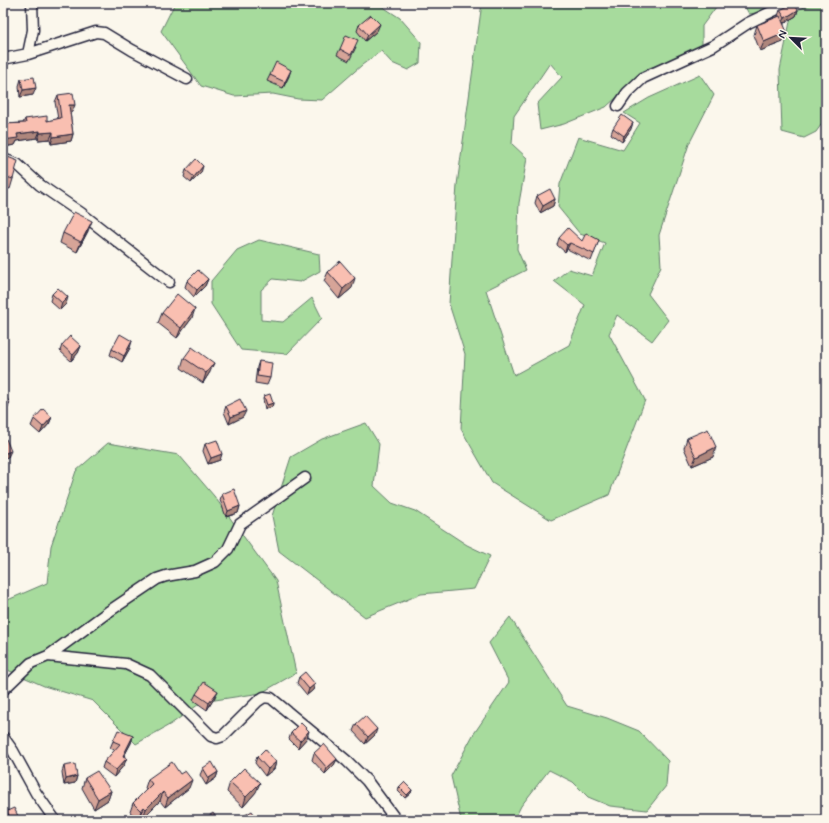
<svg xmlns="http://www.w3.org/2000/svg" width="829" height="823" font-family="Mynerve,sans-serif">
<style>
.green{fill:#a7db9d;stroke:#647e6c}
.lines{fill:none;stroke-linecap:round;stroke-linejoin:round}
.minor-casing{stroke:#22223b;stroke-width:13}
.minor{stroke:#fbf7ec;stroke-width:10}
.wall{fill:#d6a498;stroke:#22223b}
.shaded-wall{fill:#ae867c;stroke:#22223b}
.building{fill:#f9bfb1;stroke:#22223b}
</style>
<rect width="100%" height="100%" fill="#fbf7ec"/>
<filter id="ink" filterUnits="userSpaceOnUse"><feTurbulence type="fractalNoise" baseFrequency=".025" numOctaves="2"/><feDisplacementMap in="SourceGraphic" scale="8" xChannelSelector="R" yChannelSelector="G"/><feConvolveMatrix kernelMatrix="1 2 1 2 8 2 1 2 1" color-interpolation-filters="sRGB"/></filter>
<g filter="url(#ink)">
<!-- green -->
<path class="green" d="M175,3H377L400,18L421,42L420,63L408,70L392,63L381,51L362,65L322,100L298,99L273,94L234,96L201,86L161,31Z
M482,3H719L702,26V53L649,68L606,107L564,124L540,130L537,104L562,77L550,63L514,116L512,144L527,158L519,203L517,249L526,270L486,290L514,375L569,345L585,305L554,281L569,269L592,276L605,243L580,234L558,207L560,184L578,137L623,150L640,123L624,113L649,98L700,75L714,95L689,144L659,235L661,266L648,294L668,320L652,341L617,315L609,334L645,400L609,495L551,520L492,483L461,429L465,354L449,304L457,185Z
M743,3H767L770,11L749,14Z
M815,3H826V118L816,132L804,138L782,132L780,70L792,12Z
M259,240L319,254L320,271L300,282L273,279L261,290V320L283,322L312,298L322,318L287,354L241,350L211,304V281L237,250Z
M366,423L379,444L374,486L392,503L415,511L467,545L490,556L474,589L421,594L365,617L279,551L272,516L291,457L322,439Z
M108,443L179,455L214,496L276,581L296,673L261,693L202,702L171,724L136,744L93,701L44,686L3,668V602L47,583L51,546L76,471Z
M510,617L567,706L607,718L639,731L668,761L666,786L647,810L610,806L588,797L573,782L549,770L521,806L514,820H461L451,776L473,735L509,682L489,643Z"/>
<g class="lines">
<!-- minor casing -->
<g class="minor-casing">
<path id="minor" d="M28,54L33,30L32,3
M3,59L28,54L96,32L104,33L132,50L187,79
M618,106L627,93L643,78L713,46L748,23L790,3
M3,159L17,164L40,185L81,213L169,282
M48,656L108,612L157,579L166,576L195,571L215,562L228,549L240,524L305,478
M3,690L31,663L48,656L126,664L150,675L211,736L217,738L223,736L258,701L264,697L271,698L347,761L367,781L396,820
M3,737L13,751L36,793L55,820"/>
</g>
<!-- minor -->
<use href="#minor" class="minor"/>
</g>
<!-- wall -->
<path class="wall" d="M238,3H248L246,7Z
M780,10H798L796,16L783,24V42L760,51L754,35L757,25L778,17V16Z
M359,25L377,31L365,41L357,31Z
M356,47L349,61L337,55L340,49Z
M270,75L289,76L283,88L267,81Z
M21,79L33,95L20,97L19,86Z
M58,95L72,112H70L73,134L71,141L51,144L50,139L38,140L37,138L17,141L15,145L3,147V124L23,123L25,119L47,121L58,119L55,102Z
M613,128L631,129L622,142L611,134Z
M5,156L13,179L10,189L3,187V160Z
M186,170L201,173L191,183L184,177Z
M537,196L555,199L553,206L540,213L535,203Z
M88,231L77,252L60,243L63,233Z
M559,238L582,241L599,240L591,261L567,249L565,252L557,245Z
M328,272L352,288L339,299L324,281Z
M208,279L205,286L194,297L185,287L187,281Z
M52,294L66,304L60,310L50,301Z
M162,313L192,318L177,338L158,323Z
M62,345L81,346L78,353L71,361L60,351Z
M130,348L122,362L110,355L112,349Z
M184,358L210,372L203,383L181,368Z
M259,361L270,378L267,385L255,383L257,367Z
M264,396L273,403L272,407L265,409L263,399Z
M226,406L243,417L229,424L224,412Z
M52,417L49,424L40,434L31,426L34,419Z
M687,438L713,457L692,466L684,448Z
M205,444L220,460L208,464L203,451Z
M222,494L240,506L238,513L226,517L220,500Z
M299,677L315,684L313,690L307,695L297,683Z
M196,694L215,697L207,710L193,700Z
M356,724L375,735L365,744L353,731Z
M291,733L307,738L298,748L289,739Z
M133,736L131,743L124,756V765L114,777L102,768L104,762L115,750L110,748L113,741Z
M314,753L337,759L334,765L325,774L312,760Z
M257,757L276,762L274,769L265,776L255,763Z
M64,766L77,776L75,783L64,785L62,772Z
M203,768L218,772L216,778L206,785L200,775Z
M85,778L111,791L108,800L94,809L82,788Z
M148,779L189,788L165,807L160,801L143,818L141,816L138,819L130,812L133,803L146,790L145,788Z
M230,782L256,792L243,807L227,792Z
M399,787L412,790L411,793L405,798L398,791Z
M7,811L20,820H5L4,818Z"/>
<!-- shaded-wall -->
<path class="shaded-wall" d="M798,10L796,16L782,24L785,18Z
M380,24L377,31L365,41L368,35Z
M787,32L783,42L760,51L764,42Z
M291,70L289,76L283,88L285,82Z
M3,80H6L3,86Z
M36,88L33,95L20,97L23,90Z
M69,105H75L72,112L67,113Z
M633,123L631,129L622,142L624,136Z
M40,131L37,138L17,141L15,145L3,147V140L17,134Z
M53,132L50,139L38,140L40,133Z
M73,134L71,141L51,144L53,137Z
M203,166L201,173L191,183L194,177Z
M555,199L553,206L540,213L543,206Z
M92,221L88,231L77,252L81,242Z
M570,243L567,249L565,252L567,245Z
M355,278L352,288L339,299L343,289Z
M208,279L205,286L194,297L197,290Z
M68,297L66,304L60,310L62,303Z
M195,309L192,318L177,338L181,328Z
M132,341L130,348L122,362L124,356Z
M81,346L78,353L71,361L73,355Z
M214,363L210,372L203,383L206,373Z
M10,403L7,409L3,412V407Z
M273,403L272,407L265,409L267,405Z
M246,411L243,417L229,424L231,417Z
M52,417L49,424L40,434L43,427Z
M716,447L713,457L692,466L696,457Z
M11,451L8,457L3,459V454Z
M222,454L220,460L208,464L211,458Z
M240,506L238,513L226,517L228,511Z
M315,684L313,690L307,695L309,689Z
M218,691L215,697L207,710L209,703Z
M377,729L375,735L365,744L368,737Z
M309,731L307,738L298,748L300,741Z
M133,736L131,743L121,762L123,756Z
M127,758L124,765L114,777L116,770Z
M337,759L334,765L325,774L327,768Z
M276,762L274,769L265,776L268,769Z
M218,772L216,778L206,785L209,778Z
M77,776L75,783L64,785L66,779Z
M192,780L189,788L165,807L168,798Z
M260,783L256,792L243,807L246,797Z
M412,790L411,793L405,798L407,795Z
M111,791L108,800L94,809L98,799Z
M163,792L160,801L143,818L146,809Z
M144,807L141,816L138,819L141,811Z"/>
<!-- building -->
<path class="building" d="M794,3L798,10L785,18L780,10Z
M371,15L380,24L368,35L359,25Z
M780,16L787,32L764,42L757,25Z
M346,35L358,40L351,55L340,49Z
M276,62L291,70L285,82L270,75Z
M3,64H4L6,80H3Z
M34,77L36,88L23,90L21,79Z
M73,93L75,105H69L73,134L53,137V132L40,133V131L17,134L18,138L3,140V124L26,123L25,119L47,116V121L61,118L58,95Z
M622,115L633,123L624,136L613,128Z
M5,156L18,161L13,179L3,176V162Z
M196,159L203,166L194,177L186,170Z
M550,189L555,199L543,206L537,196Z
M74,212L92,221L81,242L63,233Z
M568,228L582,241L586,233L599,240L594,254L570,243L567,245L559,238Z
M340,261L355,278L343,289L328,272Z
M198,270L208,279L197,290L187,281Z
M58,288L68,297L62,303L52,294Z
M177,294L195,309L181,328L162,313Z
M120,334L132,341L124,356L112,349Z
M70,336L81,346L73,355L62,345Z
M192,347L214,363L206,373L184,358Z
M259,361L272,363L270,378L257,376Z
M270,394L273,403L267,405L264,396Z
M6,397L10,403L3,407V399Z
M240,399L246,411L231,417L226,406Z
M43,409L52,417L43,427L34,419Z
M708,429L716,447L696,457L687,438Z
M6,439L11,451L3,454V441Z
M217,440L222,454L211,458L205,444Z
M234,489L240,506L228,511L222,494Z
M305,672L315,684L309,689L299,677Z
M204,682L218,691L209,703L196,694Z
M365,716L377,729L368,737L356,724Z
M301,723L309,731L300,741L291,733Z
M118,730L133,736L123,756L127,758L116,770L104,762L120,744L113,741Z
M324,744L337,759L327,768L314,753Z
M265,749L276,762L268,769L257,757Z
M172,762L180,774L185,771L192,780L168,798L163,792L146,809L144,807L141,811L133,803L152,784L148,779Z
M212,762L218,772L209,778L203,768Z
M75,764L77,776L66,779L64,766Z
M244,768L260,783L246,797L230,782Z
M97,771L111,791L98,799L85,778Z
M404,782L412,790L407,795L399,787Z
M14,808L20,820H7L6,818L9,816L7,811Z
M252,811L258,820H237Z
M213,813L218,820H203Z"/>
</g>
<!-- margin -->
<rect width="829" height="823" fill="none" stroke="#fbf7ec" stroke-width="16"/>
<rect x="8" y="8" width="813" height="807" fill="none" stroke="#22223b" stroke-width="1.5" filter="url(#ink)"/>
<!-- north arrow -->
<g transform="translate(791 38) rotate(294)" stroke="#fbf7ec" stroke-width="3" paint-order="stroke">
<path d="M0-3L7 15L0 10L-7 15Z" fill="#22223b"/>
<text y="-6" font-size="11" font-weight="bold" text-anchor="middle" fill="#22223b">N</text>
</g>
</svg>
